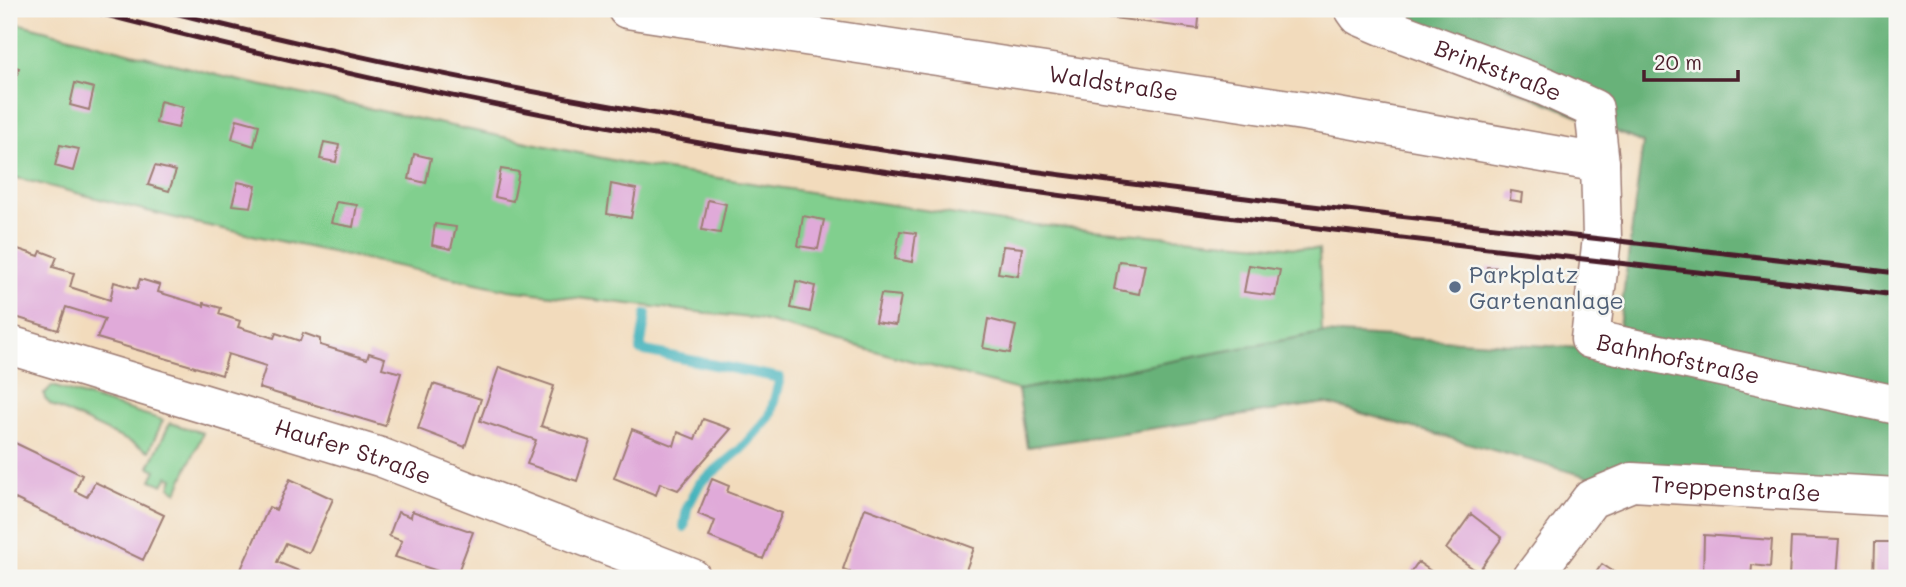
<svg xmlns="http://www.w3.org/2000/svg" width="1906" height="587" font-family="Mali,sans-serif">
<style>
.green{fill:#81cf8e;stroke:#66775c;stroke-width:2}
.forest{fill:#68b279;stroke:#596852;stroke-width:2}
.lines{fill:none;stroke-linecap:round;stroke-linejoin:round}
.stream{stroke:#42b2bb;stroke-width:10}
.building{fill:#e0aad9}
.minor-casing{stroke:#9e7d74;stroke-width:41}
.minor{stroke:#fff;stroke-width:38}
.rail{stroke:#4a1f2b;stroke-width:5}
.service-dot{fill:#5c6f8a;stroke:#f6f6f2;stroke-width:2.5}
.labels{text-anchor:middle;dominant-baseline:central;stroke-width:5;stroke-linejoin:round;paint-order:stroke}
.street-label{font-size:23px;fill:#4a1f2b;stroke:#f6f6f2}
.service-label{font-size:23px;fill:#4e5e75;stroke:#f6f6f2;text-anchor:start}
</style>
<rect width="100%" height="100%" fill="#f6f6f2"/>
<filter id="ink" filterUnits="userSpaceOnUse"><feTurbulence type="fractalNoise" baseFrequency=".0143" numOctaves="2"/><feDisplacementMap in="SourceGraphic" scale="14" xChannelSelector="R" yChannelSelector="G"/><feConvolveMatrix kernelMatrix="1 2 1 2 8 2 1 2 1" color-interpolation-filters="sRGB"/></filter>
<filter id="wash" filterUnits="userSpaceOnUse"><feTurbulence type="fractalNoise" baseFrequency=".00686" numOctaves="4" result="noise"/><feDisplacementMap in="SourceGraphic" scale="28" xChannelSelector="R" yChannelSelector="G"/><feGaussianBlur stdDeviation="1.57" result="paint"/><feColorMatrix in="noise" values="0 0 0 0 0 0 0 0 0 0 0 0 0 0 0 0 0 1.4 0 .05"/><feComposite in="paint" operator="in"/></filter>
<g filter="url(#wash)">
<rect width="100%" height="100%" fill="#f2dbbc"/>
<!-- green -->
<path class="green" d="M9,21L236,80L635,165L1001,222L1319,250L1322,333L1018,390L758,319L509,290L195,223L9,176Z
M52,386L163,420L149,451L51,405L45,399L44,394Z
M170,423L203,433L177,492L170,487L173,478L168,476L163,485L151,480L156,470L149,467Z"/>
<!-- forest -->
<path class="forest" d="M1360,9H1897V499L1621,486L1325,403L1027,447L1018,390L1322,333L1616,350L1643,143L1357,23Z"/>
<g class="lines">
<!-- stream -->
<path class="stream" d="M646,314L640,350L780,378L770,416L741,449L700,483L687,508L684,527"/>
</g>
<g id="blocks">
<!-- building -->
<path class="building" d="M1098,9H1200L1198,29L1097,16Z
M9,65L19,68L11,94L9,93Z
M75,83L94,88L89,110L70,105Z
M160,101L183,107L178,128L156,123Z
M237,119L259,125L254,146L232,139Z
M324,142L339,145L336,162L320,159Z
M60,145L79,149L73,171L55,166Z
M414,154L431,158L426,183L409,179Z
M155,166L176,171L169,191L148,185Z
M501,169L519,172L513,201L495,197Z
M238,182L256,186L251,207L232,205Z
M611,184L636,189L631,218L607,214Z
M1511,191L1523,193L1522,202L1510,200Z
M708,200L726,204L720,233L702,230Z
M336,202L357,205L353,227L331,223Z
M803,216L824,220L818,249L798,246Z
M435,224L456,227L451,249L432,245Z
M900,231L916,233L912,262L895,259Z
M9,246L39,256L41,251L57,257L53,267L74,273L70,287L110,300L114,282L137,289L140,279L160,285L158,292L204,306V303L221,308L219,314L240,321L238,327L274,338L276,333L300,341L303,333L320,339V345L367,359L369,353L385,358L382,368L401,373L385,426L259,388L266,366L228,354L222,375L97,338L105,319L66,307L58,330L9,315Z
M1003,246L1022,248L1018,276L998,273Z
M1119,261L1145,264L1139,294L1114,289Z
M1249,265L1280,270L1275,296L1244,292Z
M1487,267L1502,268L1501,276L1487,275Z
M796,281L815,286L810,312L791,308Z
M881,294L901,296L896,325L875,322Z
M988,319L1016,326L1010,353L983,348Z
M499,367L554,386L541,426L590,441L577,481L527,464L536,440L480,421Z
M433,384L481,399L465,447L418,429Z
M703,419L731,429L678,490L660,483L656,495L614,478L632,429L674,446L678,432L695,439Z
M11,441L82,475L75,491L87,497L95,482L164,515L143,560L9,496V446Z
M290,479L333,499L309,553L286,543L277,562L299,571L295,578H244L247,572L241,569L269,507L276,510Z
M712,479L729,486L727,492L782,513L763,559L709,537L715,521L698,514Z
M865,508L974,548L963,578H866L843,569Z
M412,511L473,532L456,577L395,557L402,541L389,536L398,512L411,517Z
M1471,514L1502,538L1478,572L1446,549Z
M1704,535L1772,540L1770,567L1752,565L1751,578H1703Z
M1791,538L1839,540L1836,578H1789Z
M1875,542H1897V578H1874Z
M1418,562L1441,578H1407Z
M1602,564L1623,578H1592Z"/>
</g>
</g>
<g filter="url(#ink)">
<use href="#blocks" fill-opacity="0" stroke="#9e7d74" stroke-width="2"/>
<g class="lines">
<!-- minor casing -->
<g class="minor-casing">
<g id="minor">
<path id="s1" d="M627,9L1309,112L1600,163"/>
<path id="s2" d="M1354,9L1359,16L1385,27L1546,87L1594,109L1600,163L1602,238L1590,339L1897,405"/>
<path id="s3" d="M9,345L380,457L692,578"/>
<path id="s4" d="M1532,578L1591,499L1632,482L1897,497"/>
</g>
</g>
<!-- minor -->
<use href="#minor" class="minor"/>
<!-- rail -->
<path class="rail" d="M83,9C315,69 551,121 788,157C1156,213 1527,252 1897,295
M159,9C728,155 1316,204 1897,273"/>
</g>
</g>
<!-- markers -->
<circle class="service-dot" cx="1455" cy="287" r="7"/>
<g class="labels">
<!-- street labels -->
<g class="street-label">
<text stroke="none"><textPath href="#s2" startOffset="158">Brinkstraße</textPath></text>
<text stroke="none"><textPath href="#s1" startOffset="492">Waldstraße</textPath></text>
<text stroke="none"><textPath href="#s2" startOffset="583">Bahnhofstraße</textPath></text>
<text stroke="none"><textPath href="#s3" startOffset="360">Haufer Straße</textPath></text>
<text stroke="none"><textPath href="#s4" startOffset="247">Treppenstraße</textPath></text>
</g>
<!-- service labels -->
<g class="service-label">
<text x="1469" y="274">Parkplatz<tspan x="1469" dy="26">Gartenanlage</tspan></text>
</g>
</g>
<!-- margin -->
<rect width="1906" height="587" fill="none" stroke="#f6f6f2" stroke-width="35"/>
<!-- scale -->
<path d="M1644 70v10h94v-10" fill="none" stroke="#4a1f2b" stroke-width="3.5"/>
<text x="1654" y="70" font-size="21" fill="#4a1f2b" stroke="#f6f6f2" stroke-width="5" paint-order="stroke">20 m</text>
</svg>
